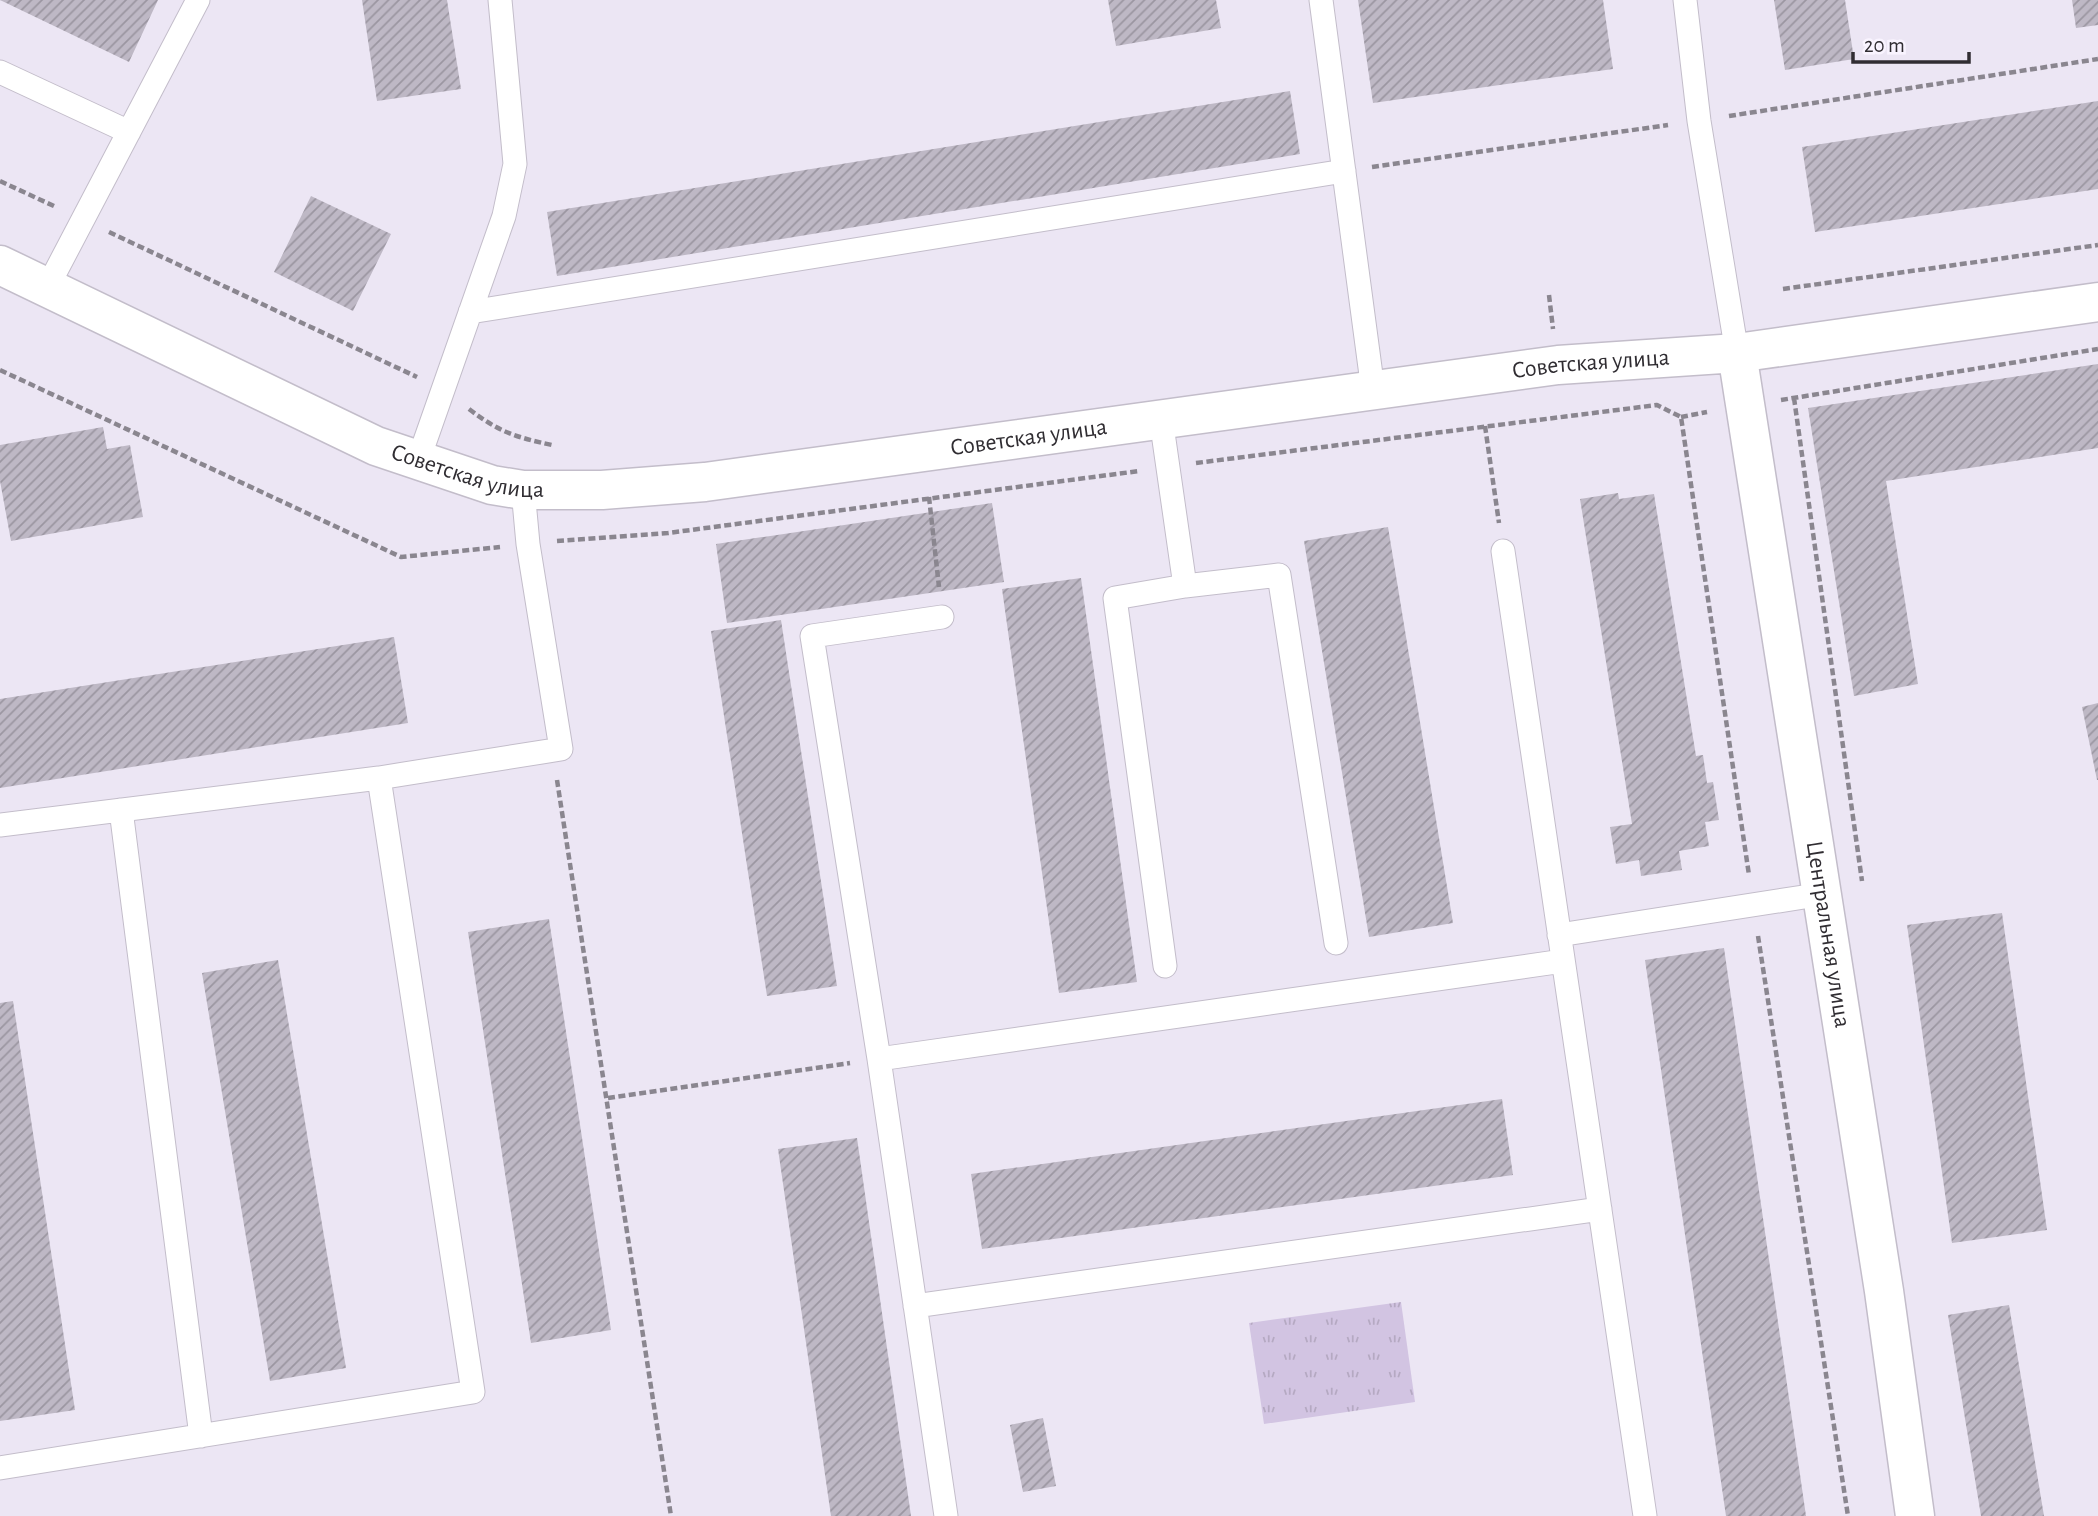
<svg xmlns="http://www.w3.org/2000/svg" width="2098" height="1516" font-family="'Alegreya Sans',sans-serif">
<style>
.grass{fill:url(#grass-tufts)}
.building{fill:url(#building-hatch)}
.lines{fill:none;stroke-linecap:round;stroke-linejoin:round}
.lane-casing{stroke:#c3bdca;stroke-width:25}
.street-casing{stroke:#c3bdca;stroke-width:41}
.secondary-casing{stroke:#c3bdca;stroke-width:41}
.path{stroke:#8a868f;stroke-width:4.5;stroke-dasharray:7 3.5;stroke-linecap:butt}
.lane{stroke:#fff;stroke-width:23}
.street{stroke:#fff;stroke-width:38}
.secondary{stroke:#fff;stroke-width:38}
.labels{text-anchor:middle;dominant-baseline:central;stroke-width:5;stroke-linejoin:round;paint-order:stroke}
.street-label{font-size:24px;fill:#302d32;stroke:#f9f4ff}
</style>
<defs>
<pattern id="grass-tufts" width="24" height="20" patternUnits="userSpaceOnUse" patternTransform="scale(1.75)"><rect width="24" height="20" fill="#d2c4e2"/><path d="M3 7l-1-3M5 7V3M7 7l1-3M15 17l-1-3M17 17v-4M19 17l1-3" fill="none" stroke="#b5a9c2"/></pattern>
<pattern id="building-hatch" width="6" height="6" patternUnits="userSpaceOnUse" patternTransform="scale(1.75)"><rect width="6" height="6" fill="#beb8c5"/><path d="M-1 1l2-2M0 6l6-6M5 7l2-2" fill="none" stroke="#9b96a1"/></pattern>
</defs>
<rect width="100%" height="100%" fill="#ece6f4"/>
<!-- grass -->
<path class="grass" d="M1401,1302L1415,1402L1264,1424L1249,1323Z"/>
<!-- building -->
<path class="building" d="M0,0H158L129,62Z
M362,0H447L461,89L377,101Z
M1108,0H1216L1221,28L1116,46Z
M1358,0H1603L1613,69L1373,103Z
M1774,0H1845L1854,59L1785,70Z
M2072,0H2098V25L2076,28Z
M1290,91L1300,154L557,276L547,212Z
M2098,101V189L1815,232L1802,147Z
M311,196L391,234L353,311L274,272Z
M2098,364V448L1886,481L1918,684L1854,696L1808,408Z
M103,427L107,449L130,445L143,517L11,541L0,481V445Z
M1618,493L1619,499L1654,494L1696,756L1703,755L1707,783L1713,782L1719,820L1705,822L1709,846L1679,851L1682,870L1641,876L1639,860L1616,864L1610,827L1632,824L1580,499Z
M992,503L1004,582L727,623L716,544Z
M1388,527L1453,923L1369,937L1304,541Z
M1081,578L1137,982L1059,993L1002,589Z
M781,620L837,986L767,996L711,631Z
M394,637L408,723L0,788V699Z
M2098,703V780H2097L2082,707Z
M2002,913L2047,1230L1952,1243L1907,925Z
M549,919L611,1330L531,1343L468,932Z
M1724,948L1806,1516H1726L1645,960Z
M278,960L346,1368L270,1381L202,973Z
M13,1001L75,1410L0,1421V1003Z
M1502,1099L1513,1175L982,1249L971,1174Z
M857,1138L911,1516H831L778,1149Z
M2009,1305L2044,1516H1981L1948,1315Z
M1043,1418L1056,1486L1023,1492L1010,1425Z"/>
<g class="lines">
<!-- lane casing -->
<g class="lane-casing">
<path id="lane" d="M1321,0L1373,390
M1685,0L1699,121L1737,353
M0,72L129,132
M47,288L198,0
M470,312L1344,171
M1161,419L1185,586L1115,598L1165,966
M418,461L504,216L515,164L500,0
M1503,551L1645,1516
M1185,586L1279,575L1336,943
M121,810L201,1436
M0,825L379,778L561,749L528,544L523,490
M1559,935L1823,894
M879,1059L812,636L942,617
M915,1306L1600,1209
M0,1468L473,1392L379,778
M946,1516L879,1059L1563,961"/>
</g>
<!-- street casing -->
<g class="street-casing">
<path id="street" d="M1737,353L2098,302"/>
</g>
<!-- secondary casing -->
<g class="secondary-casing">
<g id="secondary">
<path id="s1" d="M0,265L376,446L492,485L523,490H602L705,482L1558,365L1737,353L1884,1291L1915,1516"/>
</g>
</g>
<!-- path -->
<path class="path" d="M1729,116L2098,59
M1372,167L1668,125
M0,181L56,207
M109,232L417,377
M1783,289L2098,245
M1549,295L1553,329
M0,370L401,557L500,547
M1794,398L1862,881
M1781,400L2098,349
M469,409C499,432 515,437 552,445
M1681,417L1707,412
M1485,426L1499,523
M1196,463L1657,405L1681,417L1749,875
M929,497L939,587
M557,541L668,533L1139,471
M557,780L671,1516
M1758,936L1848,1516
M608,1098L850,1063"/>
<!-- lane -->
<use href="#lane" class="lane"/>
<!-- street -->
<use href="#street" class="street"/>
<!-- secondary -->
<use href="#secondary" class="secondary"/>
</g>
<g class="labels">
<!-- street labels -->
<g class="street-label">
<text stroke="none"><textPath href="#s1" startOffset="1647">Советская улица</textPath></text>
<text stroke="none"><textPath href="#s1" startOffset="1080">Советская улица</textPath></text>
<text stroke="none"><textPath href="#s1" startOffset="513">Советская улица</textPath></text>
<text stroke="none"><textPath href="#s1" startOffset="2382">Центральная улица</textPath></text>
</g>
</g>
<!-- scale -->
<path d="M1853 52v10h116v-10" fill="none" stroke="#302d32" stroke-width="3.5"/>
<text x="1864" y="52" font-size="21" fill="#302d32" stroke="#f9f4ff" stroke-width="5" paint-order="stroke">20 m</text>
</svg>
